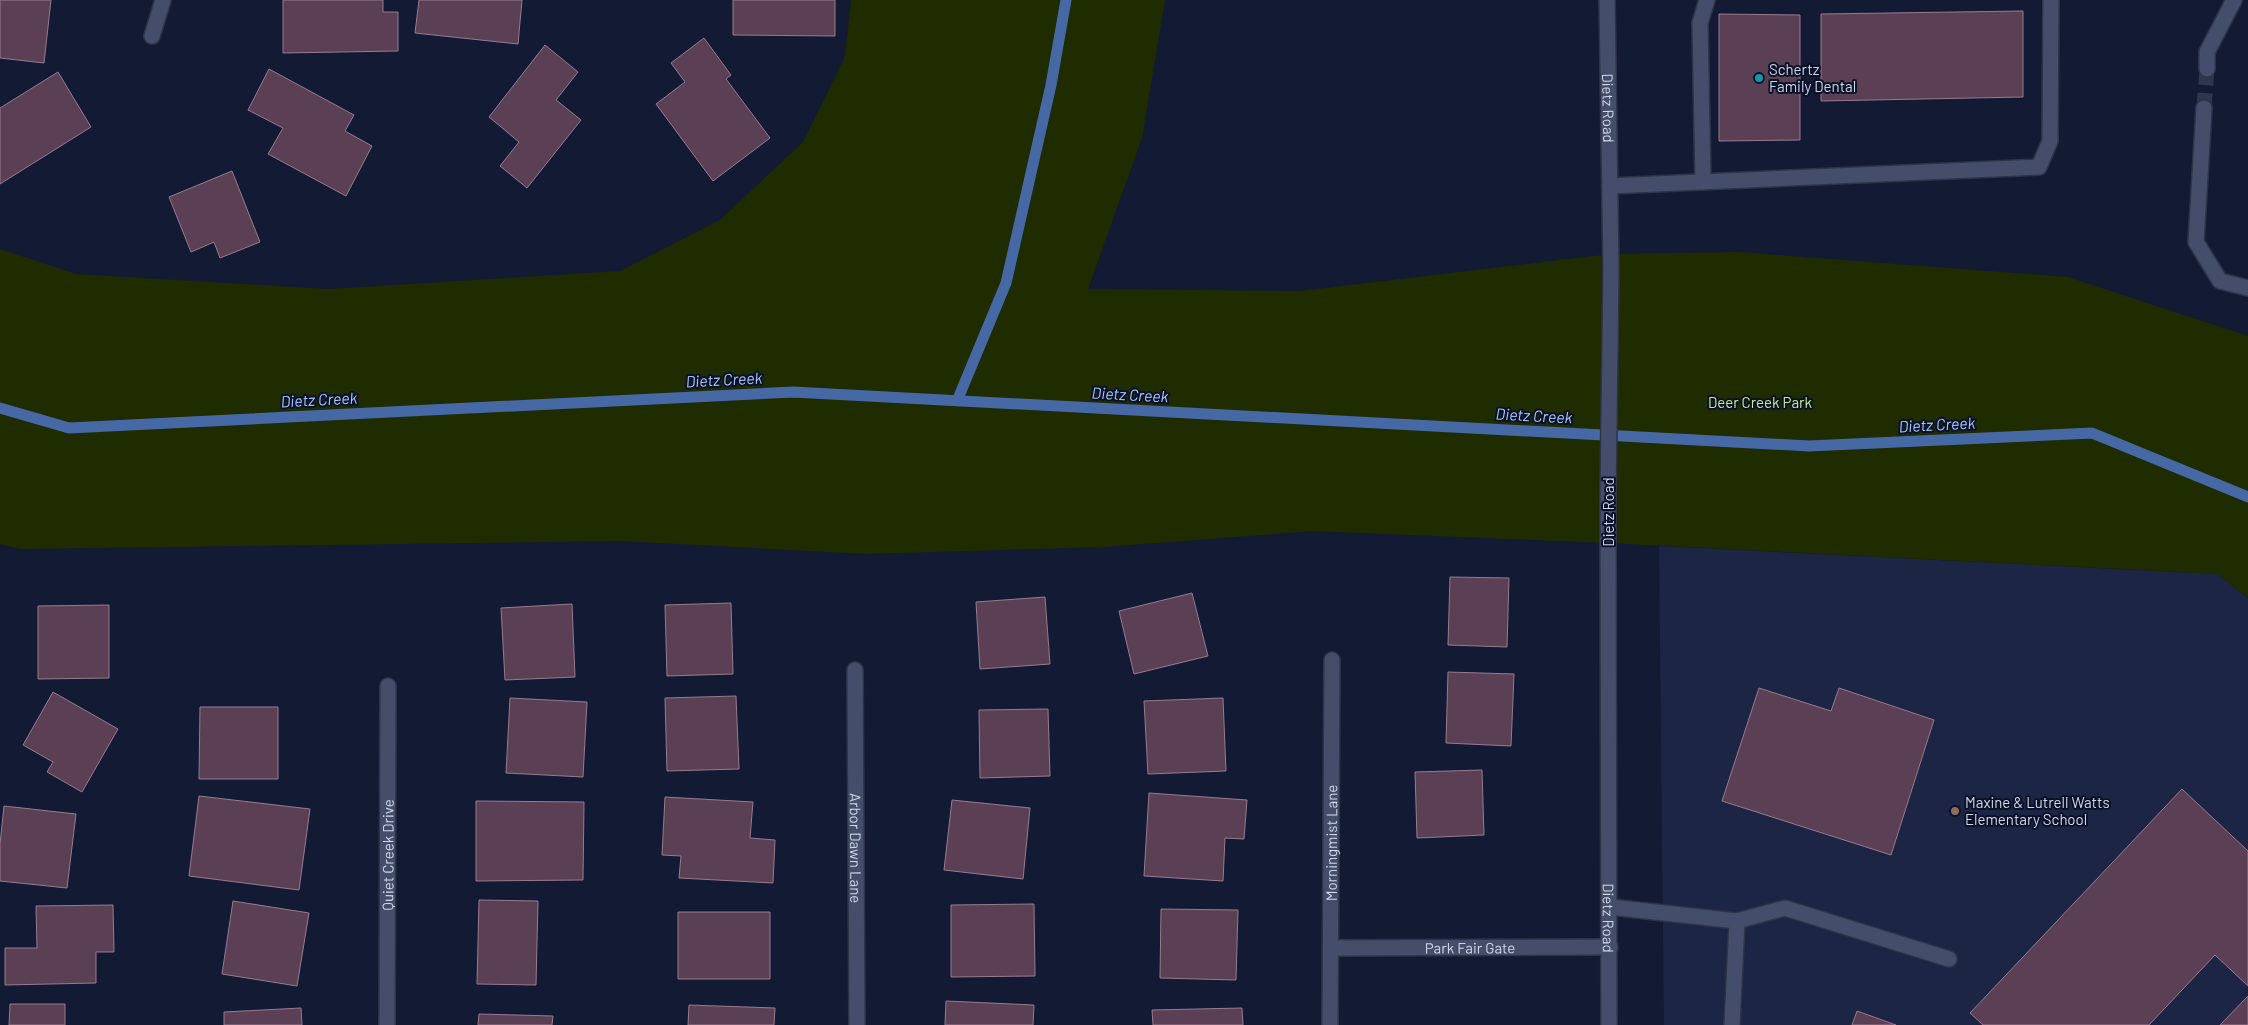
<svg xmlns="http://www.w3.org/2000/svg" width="2248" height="1025" font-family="Barlow,sans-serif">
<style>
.built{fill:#1c2543}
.green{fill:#1e2c00}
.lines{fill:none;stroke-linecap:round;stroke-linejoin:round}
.stream{stroke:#4669a6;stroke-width:11}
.building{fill:#5b4055;stroke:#987a91}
.minor-tunnel{stroke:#2f374f;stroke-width:15;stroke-dasharray:15 8;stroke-linecap:butt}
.minor-casing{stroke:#2f3347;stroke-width:18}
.minor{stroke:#444e6b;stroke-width:15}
.culture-dot{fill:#0f9aa8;stroke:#0b1129;stroke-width:2}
.education-dot{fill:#8d6e63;stroke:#0b1129;stroke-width:2}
.labels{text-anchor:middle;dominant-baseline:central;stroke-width:4;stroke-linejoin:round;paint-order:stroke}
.poi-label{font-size:15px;fill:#d0d7e8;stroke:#0b1129;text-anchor:start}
.street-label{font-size:15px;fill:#d0d7e8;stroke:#0b1129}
.park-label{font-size:15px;fill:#c9ee87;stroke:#0b1129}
.water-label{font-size:16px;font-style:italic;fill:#a8c7fc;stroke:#0b1129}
</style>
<rect width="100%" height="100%" fill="#131b34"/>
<!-- built -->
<path class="built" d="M1659,546L2218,574L2248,598V1025H1664Z"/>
<!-- green -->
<path class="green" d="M851,0H1165L1142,138L1088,289L1300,291L1611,254L1738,252L2068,277L2248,336V598L2218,574L1608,543L1313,531L1104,547L866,554L620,541L20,549L0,544V249L76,274L328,289L620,271L720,220L803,142L845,57Z"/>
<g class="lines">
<!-- stream -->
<path class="stream" d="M957,401L1006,283L1051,85L1066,0
M0,408L69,428L793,392L1809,446L2092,433L2248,497"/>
</g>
<!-- building -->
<path class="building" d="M0,0H51L44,63L0,58Z
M283,0H383V12H398V51L283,53Z
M419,0H522L518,44L415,33Z
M733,0H835V36L733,35Z
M2023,11V97L1821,101V14Z
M1719,14L1800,15V140L1719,141Z
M704,38L731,75L726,79L770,138L713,181L656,104L685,82L671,63Z
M545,45L578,72L556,100L581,120L527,188L500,166L519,142L489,117Z
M269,69L354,115L345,131L372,146L346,196L268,154L283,128L248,110Z
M58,72L91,127L0,184V108Z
M232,171L260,242L220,258L214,242L191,252L169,197Z
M1450,577L1509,578L1507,647L1448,645Z
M1192,593L1208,656L1134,674L1119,611Z
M1045,597L1050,664L980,669L976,602Z
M731,603L733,674L667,676L665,605Z
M572,604L575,677L505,680L501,608Z
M109,605V678L38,679V606Z
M1448,672L1514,674L1511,746L1446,743Z
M1759,688L1831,711L1839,688L1934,720L1891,855L1722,801Z
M53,692L118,729L82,792L47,772L53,762L23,745Z
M736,696L739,769L667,771L665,698Z
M510,698L587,702L583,777L506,773Z
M1223,698L1226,771L1148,774L1144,701Z
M200,707H278V779H199Z
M1048,709L1050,776L980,778L979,710Z
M1482,770L1484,835L1417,838L1415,772Z
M2182,789L2248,851V986L2215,955L2149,1025H1983L1970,1013Z
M1149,793L1247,800L1244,839L1225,838L1223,881L1144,876Z
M199,796L310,809L299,890L189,876Z
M665,797L753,802L750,838L775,840L773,883L679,878L681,856L662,855Z
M952,800L1030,808L1023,879L944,870Z
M476,801L584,802L583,880L476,881Z
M4,806L76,814L67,888L0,881V844Z
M479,900L538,901L536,985L477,984Z
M233,901L309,913L297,986L222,974Z
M1034,904L1035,976L951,977V905Z
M113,905L114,952H96V983L5,985V948H37L36,906Z
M1161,909L1238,910L1236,980L1160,978Z
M678,912H770V979H678Z
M2248,996V1025H2220Z
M946,1001L1034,1005L1033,1025H945Z
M10,1004H65V1025H9Z
M689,1005L775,1008L774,1025H688Z
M301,1008L302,1025H224V1012Z
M1242,1008L1243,1025H1153L1152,1010Z
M1857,1011L1896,1025H1852Z
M479,1014L553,1016L552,1025H478Z"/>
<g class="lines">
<!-- minor-tunnel -->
<path class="minor-tunnel" d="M2204,108L2207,69"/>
<!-- minor casing -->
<g class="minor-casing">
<g id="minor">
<path id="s1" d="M1607,0L1611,269L1608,497L1609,1025"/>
<path d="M152,36L163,0"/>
<path d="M2207,69V52L2234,0"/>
<path d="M2204,108L2196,242L2220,281L2248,288"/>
<path d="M1703,182L1700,23L1707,0"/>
<path d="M1610,186L2039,167L2050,141L2051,0"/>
<path id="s2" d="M855,670L857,1025"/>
<path d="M1610,907L1737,921"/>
<path id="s3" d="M1331,948L1610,947"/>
<path id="s4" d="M387,1025L388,686"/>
<path id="s5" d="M1330,1025L1332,660"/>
<path d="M1732,1025L1737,921L1785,908L1949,959"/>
</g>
</g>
<!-- minor -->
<use href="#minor" class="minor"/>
</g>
<!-- markers -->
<circle class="culture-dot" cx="1759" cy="78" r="5"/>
<circle class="education-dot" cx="1955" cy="811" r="5"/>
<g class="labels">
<!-- poi labels -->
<g class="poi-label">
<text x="1769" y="69">Schertz<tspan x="1769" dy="17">Family Dental</tspan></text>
<text x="1965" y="802">Maxine &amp; Lutrell Watts<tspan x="1965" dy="17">Elementary School</tspan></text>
</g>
<!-- street labels -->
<g class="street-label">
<text stroke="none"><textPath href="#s1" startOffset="108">Dietz Road</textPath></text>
<text transform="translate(1608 512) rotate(-90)">Dietz Road</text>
<text stroke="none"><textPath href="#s5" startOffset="182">Morningmist Lane</textPath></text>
<text stroke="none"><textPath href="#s2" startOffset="178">Arbor Dawn Lane</textPath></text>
<text stroke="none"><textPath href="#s4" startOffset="170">Quiet Creek Drive</textPath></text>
<text stroke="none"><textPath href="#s1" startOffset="918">Dietz Road</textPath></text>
<text stroke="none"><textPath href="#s3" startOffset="139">Park Fair Gate</textPath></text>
</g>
<!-- park labels -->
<g class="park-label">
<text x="1760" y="402">Deer Creek Park</text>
</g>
<!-- water labels -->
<g class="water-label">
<text transform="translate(724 379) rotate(-3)">Dietz Creek</text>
<text transform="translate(1130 394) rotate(3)">Dietz Creek</text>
<text transform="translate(319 399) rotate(-3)">Dietz Creek</text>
<text transform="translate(1534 415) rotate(3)">Dietz Creek</text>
<text transform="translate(1937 424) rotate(-3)">Dietz Creek</text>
</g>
</g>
</svg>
